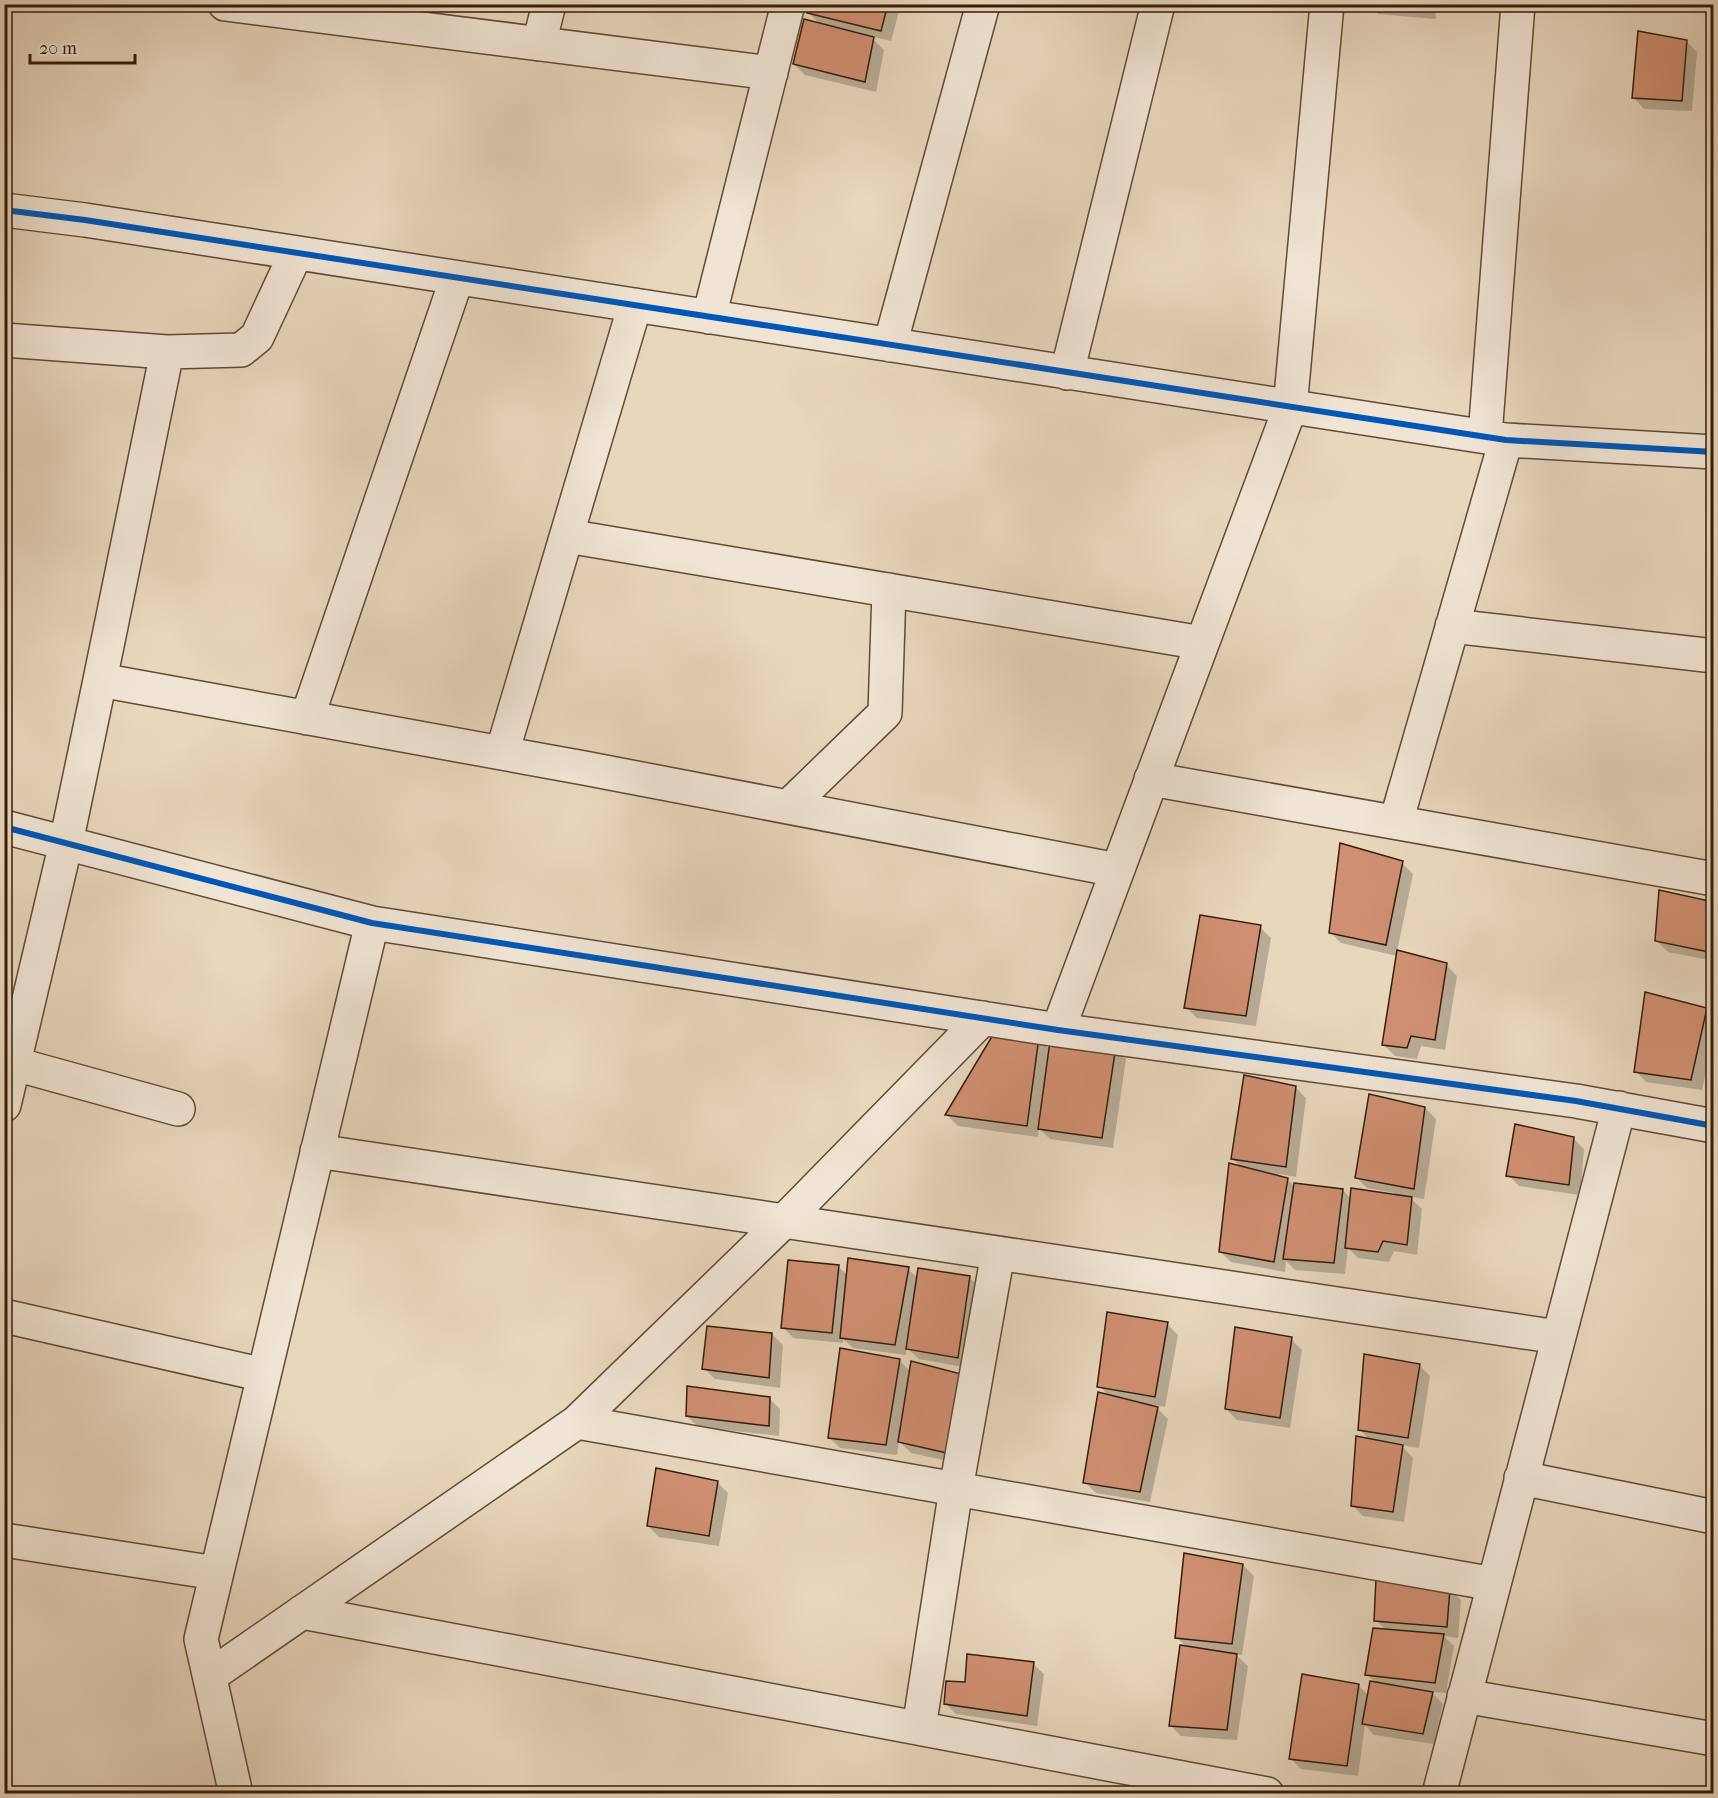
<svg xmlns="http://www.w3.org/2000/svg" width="1718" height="1798" font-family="'IM FELL French Canon',serif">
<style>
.shadow{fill:#0003}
.building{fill:#cf8f72;stroke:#341d08;stroke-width:1.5}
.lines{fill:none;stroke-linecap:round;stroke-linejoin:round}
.minor-casing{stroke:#614b35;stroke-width:36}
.minor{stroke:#f0e4d4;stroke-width:33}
.cycleway-casing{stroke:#f0e4d4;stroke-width:10}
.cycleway{stroke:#0057b8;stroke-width:6}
</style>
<rect width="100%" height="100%" fill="#e8d6bd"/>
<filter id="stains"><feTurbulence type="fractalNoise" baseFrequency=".00333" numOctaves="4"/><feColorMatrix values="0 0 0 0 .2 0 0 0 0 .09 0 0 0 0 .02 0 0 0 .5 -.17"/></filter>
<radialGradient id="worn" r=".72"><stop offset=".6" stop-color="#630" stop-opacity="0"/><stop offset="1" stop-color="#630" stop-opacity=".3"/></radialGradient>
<!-- shadow -->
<path class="shadow" d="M811,4H901L891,41L870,36L884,50L876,92L805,75L794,64L821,25L809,13Z
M939,4H966L964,12Z
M1125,4H1154L1153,12Z
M1368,4H1435L1436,19L1378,14Z
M1686,41L1697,52L1692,111L1644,109L1634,98Z
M1402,863L1413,874L1397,952L1446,965L1457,976L1445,1050L1421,1046L1417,1059L1395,1056L1384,1045L1397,956L1341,943L1330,932Z
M1714,904V961L1668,952L1657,941Z
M1260,927L1271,938L1256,1026L1197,1018L1186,1007Z
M1706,1009L1714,1016V1037L1702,1090L1646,1082L1636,1071Z
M1039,1039L1050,1050L1115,1048L1126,1059L1113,1148L1050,1139L1039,1128L1038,1137L958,1126L947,1115Z
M1295,1087L1306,1098L1296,1177L1279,1174L1278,1177L1287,1179L1295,1187L1343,1190L1351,1199L1395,1196V1193L1367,1188L1356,1177L1425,1108L1436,1119L1424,1199L1408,1196L1422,1209L1417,1255L1394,1251L1389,1262L1358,1258L1348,1248L1345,1274L1295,1270L1286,1261L1285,1272L1231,1262L1220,1251L1241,1167L1232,1158Z
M1573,1138L1584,1149L1580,1195L1519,1186L1508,1175Z
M838,1266L848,1276L908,1269L918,1278H970L981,1289L969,1368L919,1359L907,1348L906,1355L853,1348L843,1339V1343L793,1338L783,1327Z
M1167,1324L1178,1335L1165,1407L1154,1405L1168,1419L1150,1502L1096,1493L1085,1482L1109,1396L1099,1386Z
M772,1334L783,1345L780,1388L715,1379L704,1368Z
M1291,1339L1302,1350L1290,1428L1237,1420L1226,1409Z
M899,1360L911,1372L957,1463L911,1453L899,1441L897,1455L840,1448L829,1437Z
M1419,1365L1430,1376L1419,1448L1401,1445L1413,1458L1404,1522L1363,1516L1352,1505L1370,1440L1360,1430Z
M769,1398L780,1409L779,1436L698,1427L687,1416Z
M717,1482L728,1493L719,1546L659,1537L648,1526Z
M1243,1565L1254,1576L1242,1655L1235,1654L1248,1666L1237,1740L1181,1736L1170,1725L1187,1648L1177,1637Z
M1450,1589L1461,1600L1458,1638L1444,1636L1454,1646L1446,1693L1431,1692L1443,1704L1434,1744L1374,1735L1365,1725L1358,1776L1301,1769L1290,1758L1358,1685L1369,1696L1377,1684L1367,1674L1387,1631L1376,1620Z
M1033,1664L1044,1674L1037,1726L956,1714L945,1703L967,1683Z"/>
<!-- building -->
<path class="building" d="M810,4H888L881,31L807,13Z
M1376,4H1425L1426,9Z
M804,19L874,37L865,82L793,64Z
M1638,31L1687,40L1682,101L1632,98Z
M1340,843L1403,861L1386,945L1329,933Z
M1659,890L1714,902V953L1655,941Z
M1200,915L1261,925L1246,1016L1184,1008Z
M1397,950L1447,963L1435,1040L1411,1036L1407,1048L1382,1045Z
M1645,992L1707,1008L1691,1080L1634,1072Z
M994,1033L1039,1037L1027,1126L945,1115Z
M1050,1041L1116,1046L1102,1138L1038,1129Z
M1244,1075L1296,1086L1286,1167L1231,1159Z
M1369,1094L1425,1107L1414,1189L1355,1178Z
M1515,1124L1574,1137L1569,1185L1506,1176Z
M1229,1163L1288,1178L1274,1262L1219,1252Z
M1294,1183L1343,1189L1334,1263L1283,1259Z
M1351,1188L1412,1197L1407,1245L1383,1241L1378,1252L1345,1248Z
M848,1258L909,1267L895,1345L840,1338Z
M788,1260L839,1265L832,1333L781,1328Z
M918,1268L970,1276L958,1358L906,1349Z
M1107,1312L1168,1322L1155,1397L1097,1387Z
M707,1326L772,1333L769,1378L702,1369Z
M1235,1327L1292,1337L1280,1418L1225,1409Z
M840,1348L900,1359L886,1445L828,1438Z
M1364,1354L1420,1364L1408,1438L1358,1430Z
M911,1361L961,1374L947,1453L898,1442Z
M687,1386L770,1397L769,1426L686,1416Z
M1098,1392L1158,1407L1140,1492L1083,1483Z
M1356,1436L1403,1445L1393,1512L1351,1506Z
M656,1468L718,1481L709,1536L647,1526Z
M1184,1553L1243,1564L1232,1644L1175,1638Z
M1376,1578L1450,1588L1447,1627L1374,1621Z
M1373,1628L1444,1634L1435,1683L1365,1675Z
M1180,1645L1237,1654L1227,1730L1169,1726Z
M967,1654L1034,1662L1027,1716L944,1704L946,1681L965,1682Z
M1302,1674L1359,1684L1347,1766L1289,1759Z
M1370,1681L1433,1692L1423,1734L1362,1724Z"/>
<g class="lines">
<!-- minor casing -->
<g class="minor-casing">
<path id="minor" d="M225,4L771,73
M539,44L549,4
M4,210L85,220L1506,440L1714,452
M709,317L788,4
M4,340L167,352L241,350L257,337L296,253
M890,345L983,4
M1067,373L1158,4
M1485,436L1518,4
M567,536L1202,643
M1452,626L1714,656
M100,680L167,352
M307,718L457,278
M502,753L635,305
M1151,779L1714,879
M788,807L885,713L889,590
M1396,822L1506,440
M4,827L372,923L1058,1030L1576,1101L1714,1126
M1058,1030L1290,408L1327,4
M4,1061L178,1109
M4,1105L66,843L100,680L584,768L1117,870
M317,1151L1558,1337
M4,1316L264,1375
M577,1422L1494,1584
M1521,1478L1714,1517
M4,1540L216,1573
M302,1612L1267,1794
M210,1676L577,1422L784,1221L983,1018
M1464,1696L1714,1739
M919,1728L956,1489L998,1253
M236,1794L201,1639L372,923
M1439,1794L1619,1108"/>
</g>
<!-- minor -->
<use href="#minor" class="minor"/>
<!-- cycleway casing -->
<g class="cycleway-casing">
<path id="cycleway" d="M4,210L85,220L1506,440L1714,452
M4,827L372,923L1058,1030L1576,1101L1714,1126"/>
</g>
<!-- cycleway -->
<use href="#cycleway" class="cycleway"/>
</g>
<!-- margin -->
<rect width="1718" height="1798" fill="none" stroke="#e8d6bd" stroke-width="24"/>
<rect x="6" y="6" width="1706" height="1786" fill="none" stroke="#341d08" stroke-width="3"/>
<rect x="12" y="12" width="1694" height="1774" fill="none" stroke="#341d08" stroke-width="1.5"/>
<!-- scale -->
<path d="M30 54v9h105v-9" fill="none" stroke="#341d08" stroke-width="3"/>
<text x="39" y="54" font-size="18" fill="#341d08" stroke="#f0e4d4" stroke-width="4.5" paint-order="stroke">20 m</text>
<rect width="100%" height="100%" filter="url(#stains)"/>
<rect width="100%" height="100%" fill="url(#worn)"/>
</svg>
